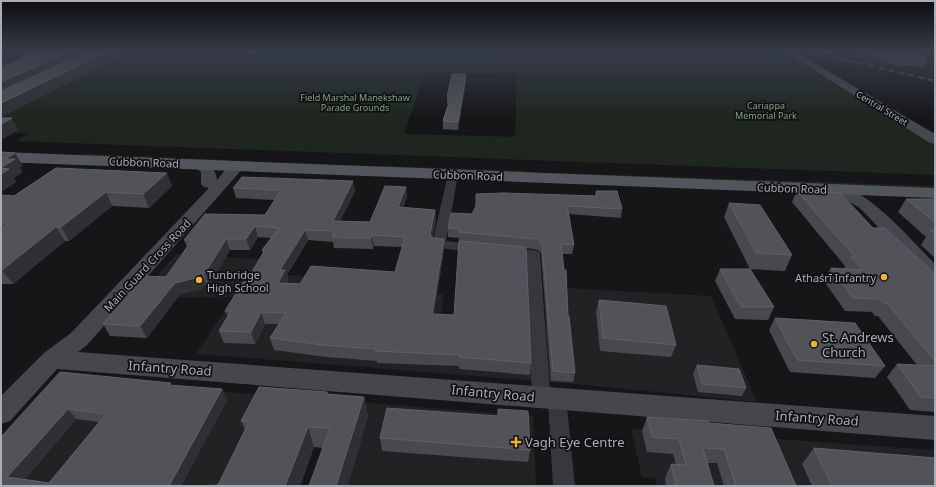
<svg xmlns="http://www.w3.org/2000/svg" width="936" height="487" font-family="'Noto Sans',sans-serif">
<style>
.built{fill:#222225}
.green{fill:#1e261f;fill-rule:evenodd}
.lines{fill:none;stroke-linecap:round;stroke-linejoin:round}
.street{fill:#37383d;fill-rule:evenodd}
.secondary{fill:#45474d;fill-rule:evenodd}
.primary{fill:#53555c;fill-rule:evenodd}
.rail-casing{stroke:#4a4c52;stroke-width:2.5}
.rail{stroke:#111113;stroke-width:1.5;stroke-dasharray:5;stroke-linecap:butt}
.wall{fill:#47494d;fill-rule:evenodd}
.shaded-wall{fill:#2f3033}
.building{fill:#525359;stroke:#5f6168;fill-rule:evenodd}
.poi-dot{fill:#f2b134;stroke:#111113;stroke-width:1.5}
.labels{text-anchor:middle;dominant-baseline:central;stroke-width:3.5;stroke-linejoin:round;paint-order:stroke}
.far-park-label{font-size:9px;fill:#7fa381;stroke:#111113}
.far-street-label{font-size:9px;fill:#a8adb8;stroke:#111113}
.street-label{font-size:11px;fill:#a8adb8;stroke:#111113}
.poi-label{font-size:11px;fill:#a8adb8;stroke:#111113;text-anchor:start}
.near-poi-label{font-size:13px;fill:#a8adb8;stroke:#111113;text-anchor:start}
.near-street-label{font-size:13px;fill:#a8adb8;stroke:#111113}
</style>
<rect width="100%" height="100%" fill="#161618"/>
<!-- built -->
<path class="built" d="M813,51H935V78L856,59Z
M176,254L260,259L251,273L308,276L444,295L438,337L479,325H569L566,288L711,296L757,402L575,384L196,354L234,297L166,298L147,287Z
M66,380L264,395L220,486H1Z
M345,401L533,416L536,486H316Z
M631,429L935,450V486H657L655,478L642,477Z"/>
<!-- green -->
<path class="green" d="M317,51H781L935,146V175L16,141L29,133H15L18,130H1V117L127,53ZM425,72L517,74L515,137L404,134Z
M86,154L231,160L230,162L83,156Z
M386,166L527,171V173L384,168Z
M557,173L935,186V189L557,175Z"/>
<g class="lines">
<!-- street -->
<path class="street" d="M453,172L458,175L446,241L480,245L482,248L480,251L475,252L439,248L434,247L432,244L448,175Z
M508,247L538,251L540,254L550,394L557,390L563,393L566,398L575,486H553L548,401L541,405L535,402L532,397L526,257L503,254L501,251L503,248Z"/>
<!-- secondary -->
<path class="secondary" d="M783,51H794L935,134V144L930,143Z
M199,161C209,163 216,169 217,180C224,172 231,160 243,163L245,166L87,345L78,352L935,416V440L57,369L10,421L1,424V396L44,353L71,333L209,188L204,187L201,184V172L192,165L194,162Z
M839,185C873,194 910,239 935,264V281L928,279L860,208L834,193L831,190L834,187Z"/>
<!-- primary -->
<path class="primary" d="M1,152L935,188V198L1,162Z"/>
<!-- rail casing -->
<g class="rail-casing">
<path id="rail" d="M796,51L852,61L935,81"/>
</g>
<!-- rail -->
<use href="#rail" class="rail"/>
</g>
<!-- wall -->
<path class="wall" d="M25,51H317V52H129L1,117V67L21,59Z
M855,51H908L927,59L924,66H899Z
M466,81L458,130L443,129V121L448,104H447V97Z
M172,186L149,208L112,206L69,241H65L13,284H1V195L14,196Z
M406,187L407,197L403,208L435,210L436,221L432,237L444,250L434,314L454,315L459,238L448,237V228L472,214L595,196L596,191L622,209L621,218L569,214L574,245L572,254H562L568,316L575,373L573,382L551,381L541,253L538,250L533,249L526,248L531,363L530,375L459,369V366L377,363V361L326,357L274,350L270,338L279,324H265L255,344L224,343L219,331L228,316L225,311L246,282L263,253L262,250L271,238L258,237L250,250H230L209,285H206L200,290L180,294L147,338L110,336L103,324L166,277L187,247L184,240L265,215L275,200L236,198L233,188L355,191L340,221L370,222ZM308,240L333,242L334,248L373,249L374,246L402,247L395,272L300,284L287,283L288,281L287,275Z
M797,191L873,228L935,274L933,277L935,280V412L910,410L887,377L897,364L917,365L878,316H875L872,312L845,311L824,281L831,268L844,269L845,266L792,202Z
M906,199H935V258L921,245L926,237L898,212Z
M729,203L792,255L785,271L750,269L724,217Z
M720,269L774,307L768,320L735,319L715,281Z
M599,300L676,345L671,357L600,351L596,312Z
M775,318L885,366L875,378L790,372L769,330Z
M697,365L746,388L742,396L698,392L693,374Z
M60,372L172,386L222,389L227,400L181,486H1ZM76,419L99,422L49,483L25,479Z
M328,394L364,397L368,417L323,448L314,447L300,486H214L218,485L245,430L241,421Z
M498,416L530,450L528,462L382,451L380,438Z
M647,417L709,423L796,486H724L717,463H707L714,486H666L665,478L671,464H676L673,454L647,452L642,431Z
M814,448L935,486H812L802,464Z"/>
<!-- shaded-wall -->
<path class="shaded-wall" d="M71,51H96L1,95V82Z
M109,51H129V52L1,117V103Z
M466,74V81L458,130V122Z
M12,118L19,130L1,140V124Z
M15,153L23,166L20,167L23,172L14,178L17,182L1,192V168L5,159Z
M167,173L172,186L149,208L143,194Z
M353,181L355,191L335,231L333,221Z
M406,187L407,197L399,218L398,207Z
M106,192L112,206L69,241L61,227Z
M435,210L436,221L431,245L430,234Z
M255,226L258,237L250,250L246,239Z
M56,227L65,241L13,284L2,270Z
M305,230L308,240L287,275L288,281L282,295L278,283L280,270Z
M372,235L374,246L373,249L371,238Z
M226,239L230,250L209,285L205,273Z
M444,239V250L432,326V314Z
M201,273L206,285L200,290L180,294L147,338L140,326L175,283Z
M261,312L265,324L255,344L251,332Z
M222,389L227,400L181,486H169Z
M364,397L368,417L348,486H336Z
M68,409L76,419L19,486L7,477Z
M308,427L314,447L300,486H285Z"/>
<!-- building -->
<path class="building" d="M25,51H71L1,82V67L21,59Z
M89,51H109L1,103V91Z
M877,51H908L927,59L902,60Z
M452,74H466L458,122L443,121L451,97H447Z
M1,118H12L1,124Z
M1,152L15,153L5,159H15L1,168L9,169L1,174Z
M56,168L167,173L143,194L106,192L61,227H56L2,270H1V229L9,223H1V195L14,196Z
M242,177L353,181L333,221L370,222L385,186L406,187L398,207L435,210L430,234L433,238L444,239L432,314L454,315L459,241L526,247L531,363L459,357L460,355L375,351L376,349L323,345L270,338L286,313L261,312L251,332L219,331L231,311H225L243,282H246L265,250H262L279,228L255,226L246,239H226L205,273H201L195,278L175,283L140,326L103,324L145,276L166,277L192,240H184L205,214L265,215L281,190L233,188ZM305,230L334,231L332,237L371,238L372,235L405,237L395,272L311,266L300,284L278,283L285,270H280Z
M596,191H617L622,209L567,206L574,245L561,244L564,270H566L568,316H569L575,373L553,371L542,244L539,240L534,239L459,232V229L448,228L451,213L472,214L476,206V194L504,193L597,196Z
M797,191L840,193L873,228H885L935,274H930L935,280V361L887,303H883L880,299L853,298L831,268L863,270L851,257H855Z
M906,199H935V222Z
M729,203L760,205L792,255L756,253Z
M930,230H935V234Z
M720,269H750L774,307H741Z
M599,300L666,306L676,345L603,338Z
M775,318L855,323L885,366L797,360Z
M897,364L935,366V398L921,397Z
M697,365L739,369L746,388L702,384Z
M60,372L171,383L169,385L222,389L169,486H1V437ZM68,409L106,414L49,483L7,477Z
M259,387L327,392V394L364,397L336,486H309L330,428L308,427L285,486H214L215,485H218L249,422L241,421Z
M387,408L498,416V409L528,411L530,450L380,438Z
M647,417L708,421L709,423L771,428L796,486H736L724,449L703,448L714,486H676L671,464L686,465L679,439L652,437Z
M814,448L935,458V486H832Z"/>
<!-- sky -->
<linearGradient id="sky" x2="0" y2="1"><stop stop-color="#0c0c0d"/><stop offset="0.43" stop-color="#363c48"/><stop offset="1" stop-color="#363c48" stop-opacity="0"/></linearGradient>
<rect width="936" height="119" fill="url(#sky)"/>
<!-- markers -->
<g class="poi-dot">
<circle cx="884" cy="277" r="4"/>
<circle cx="199" cy="280" r="4"/>
<circle cx="814" cy="344" r="4"/>
<path d="M514 436h4v4h4v4h-4v4h-4v-4h-4v-4h4z"/>
</g>
<g class="labels">
<!-- far-park labels -->
<g class="far-park-label">
<text x="355" y="97">Field Marshal Manekshaw<tspan x="355" dy="10">Parade Grounds</tspan></text>
<text x="766" y="105">Cariappa<tspan x="766" dy="10">Memorial Park</tspan></text>
</g>
<!-- far-street labels -->
<g class="far-street-label">
<text transform="translate(882 108) rotate(31)">Central Street</text>
</g>
<!-- street labels -->
<g class="street-label">
<text transform="translate(144 162) rotate(2)">Cubbon Road</text>
<text transform="translate(468 175) rotate(2)">Cubbon Road</text>
<text transform="translate(792 188) rotate(2)">Cubbon Road</text>
<text transform="translate(147 265) rotate(-47)">Main Guard Cross Road</text>
</g>
<!-- poi labels -->
<g class="poi-label">
<text x="207" y="274">Tunbridge<tspan x="207" dy="13">High School</tspan></text>
<text x="876" y="277" text-anchor="end">Athaśrī Infantry</text>
</g>
<!-- near-poi labels -->
<g class="near-poi-label">
<text x="822" y="337">St. Andrews<tspan x="822" dy="15">Church</tspan></text>
<text x="525" y="442">Vagh Eye Centre</text>
</g>
<!-- near-street labels -->
<g class="near-street-label">
<text transform="translate(170 368) rotate(4)">Infantry Road</text>
<text transform="translate(493 393) rotate(5)">Infantry Road</text>
<text transform="translate(817 418) rotate(4)">Infantry Road</text>
</g>
</g>
<!-- border -->
<rect width="936" height="487" fill="none" stroke="#a8adb8" stroke-width="4"/>
</svg>
